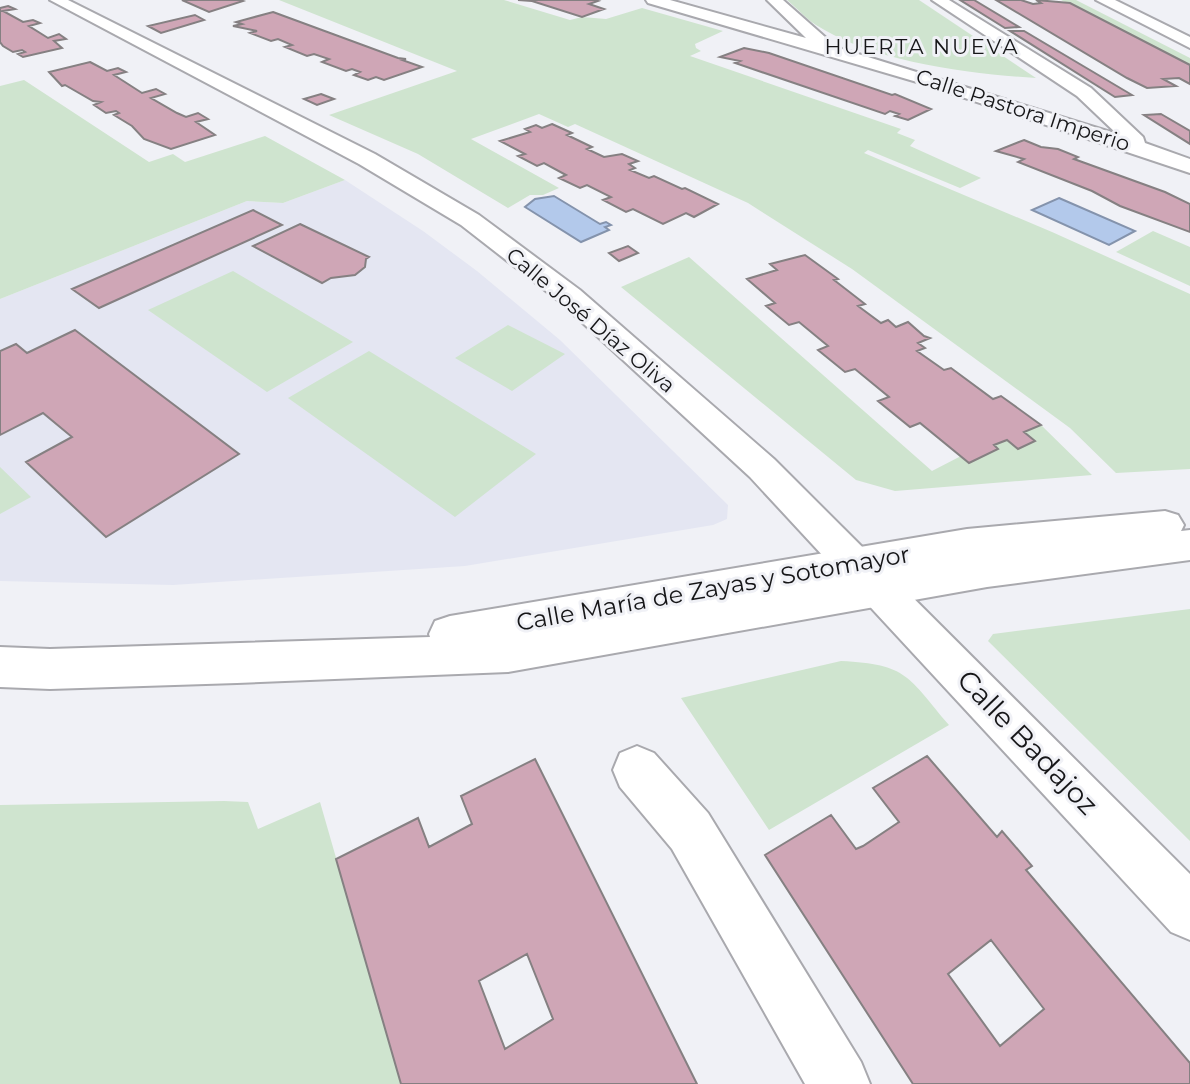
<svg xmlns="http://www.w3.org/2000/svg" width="1190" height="1084" font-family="Montserrat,sans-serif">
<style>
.built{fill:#e4e6f2}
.green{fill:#cfe4cf}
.water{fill:#b3c9eb;stroke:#8493ac;stroke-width:2}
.building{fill:#cfa6b6;stroke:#858082;stroke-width:2;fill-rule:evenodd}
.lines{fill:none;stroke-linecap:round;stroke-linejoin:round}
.street-casing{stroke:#a9a9ae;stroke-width:4}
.secondary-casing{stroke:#a9a9ae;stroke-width:4}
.street{fill:#fff;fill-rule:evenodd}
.secondary{fill:#fff;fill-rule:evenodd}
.labels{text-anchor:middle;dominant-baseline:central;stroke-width:6;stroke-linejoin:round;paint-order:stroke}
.far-neighbourhood-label{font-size:21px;letter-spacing:2px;fill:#161618;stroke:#f0f1f6}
.far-street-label{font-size:21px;fill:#161618;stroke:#f0f1f6}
.street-label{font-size:24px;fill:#161618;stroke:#f0f1f6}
.near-street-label{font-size:28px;fill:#161618;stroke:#f0f1f6}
</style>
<rect width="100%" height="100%" fill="#f0f1f6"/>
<!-- built -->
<path class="built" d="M345,180L423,231L477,271L560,340L728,505L727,519L713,525L465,566L173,585L0,581V299L247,201L283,203Z"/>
<!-- green -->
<path class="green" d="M279,0H504L570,20L582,17L606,19L642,8L723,31L695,44L696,48L701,51L690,56L901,129L897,133L915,140L910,146L981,178L960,188L868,150L864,153L1052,232L1190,294V469L1116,473L1070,428L852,269L748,203L575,124L568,127L539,114L471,139L559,188L543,195H530L508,208L418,154L329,115L457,71Z
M787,0H919L1036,78C969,74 874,62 816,25C806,19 797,8 787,0Z
M1061,0H1076L1190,58V65Z
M24,80L149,162L173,154L185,162L265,136L345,180L283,203L247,201L0,299V86Z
M1153,231L1190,247V286L1116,252Z
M689,257L932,471L961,456L969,463L998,449L994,445L1007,440L1019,449L1035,441L1024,432L1041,425L1092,475L895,491L856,480L621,287Z
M233,271L353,342L267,392L148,310Z
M508,325L565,354L512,391L455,358Z
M369,351L536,454L455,517L288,398Z
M0,467L31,497L0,514Z
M1190,609V841L988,641L993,634Z
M841,661C908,664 908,677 949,725L769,830L681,698Z
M224,801L248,802L258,829L320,802L401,1084H0V805Z"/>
<!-- water -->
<path class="water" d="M554,196L600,224L606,222L611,225L605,227L609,230L581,242L525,207L535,199Z
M1059,198L1135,231L1109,245L1032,210Z"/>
<!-- building -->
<path class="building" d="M182,0H240L243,1L209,12Z
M518,0H594L598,1L589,4L604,9L582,17L532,1Z
M960,0H974L1019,27L1005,28Z
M996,0H1021L1033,4L1041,3L1036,0L1070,3L1190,65V84L1179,78L1163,79L1176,86L1147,88L1127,78Z
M8,6L15,9L3,11L23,22L33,20L40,23L29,26L48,38L59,34L66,39L54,41L62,48L23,57L18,54L25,52L22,50L13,52L3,46L0,42V8Z
M273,12L398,58L406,59L402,60L422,67L384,80L376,77L368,80L354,75L360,72L352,69L346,71L322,62L329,59L314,54L307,56L285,47L292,45L278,39L271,41L250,33L257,31L233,26L242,24L236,22Z
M195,15L204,20L161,33L148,26Z
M1010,31H1024L1132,95L1115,97Z
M744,48L769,53L892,95L895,94L931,109L908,120L895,116L899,114L890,111L885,114L735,63L740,61L720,57Z
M90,62L107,71L118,68L126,72L114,75L142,93L156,89L165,94L151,98L177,113L186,117L198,113L208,119L196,122L215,135L171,149L144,139L132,126L114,115L119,113L116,111L106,113L94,105L101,102L93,101L65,85L62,86L49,72Z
M321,94L334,99L317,105L304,99Z
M1161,114L1190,131V144L1144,115Z
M552,124L572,133L567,135L592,147L587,149L604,157L622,154L638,161L629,164L635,168L630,170L649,178L654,176L682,189L685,188L718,204L694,217L686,213L663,224L633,209L626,212L603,200L611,197L587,185L580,188L559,178L566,175L544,163L537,166L518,156L525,154L500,141L530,132L525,129L536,125L542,128Z
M1024,140L1041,147L1058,149L1078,157L1074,159L1165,192L1190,204V232L1120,206L1092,191L1018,162L1024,159L996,151Z
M253,210L282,225L99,308L72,289Z
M300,224L369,257L366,259L365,267L355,275L331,278L322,283L253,246Z
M628,246L638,253L619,261L609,253Z
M805,255L838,279L834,280L865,304L858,306L881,323L888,320L896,327L908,322L924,336L930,338L918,343L925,348L917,351L944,370L951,368L993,399L1001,396L1041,425L1024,432L1035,441L1018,449L1007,440L994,445L998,449L969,463L920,423L910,427L878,401L889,397L855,369L845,372L818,350L828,346L799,322L789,325L766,306L775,303L747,279L777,270L770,264Z
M75,330L239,454L106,537L26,462L72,437L43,413L0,435V351L16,344L27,353Z
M927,756L997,837L1002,831L1032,866L1026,870L1190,1063V1084H913L765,855L831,815L856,849L863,846L899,822L873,788ZM991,940L1044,1009L1000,1046L948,974Z
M535,759L685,1060L697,1084H401L336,859L418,818L429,847L472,824L461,796ZM527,954L553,1019L505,1049L479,981Z"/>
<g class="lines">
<!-- street casing -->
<g class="street-casing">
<path id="street" d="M50,0H68L375,154L479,215L580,290L774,459L1190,874V940L1171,932L750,477L560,302L461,225L359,164Z
M646,0H670L806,38L767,0H783L825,37L826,44L1117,134L1077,96L932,0H949L1091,88L1143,137L1145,143L1190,159V173L917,82L648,3Z
M1096,0H1115L1190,37V48Z
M637,746L654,753L708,813L861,1062L870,1084H805L672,849L620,787L613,770L620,753Z"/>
</g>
<!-- secondary casing -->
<g class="secondary-casing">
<path id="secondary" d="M1165,511L1178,515L1184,525L1181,531L1190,530V560L987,587L508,672L237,683L50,689L0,687V647L50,649L430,637L429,634L435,621L450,616L967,529Z"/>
</g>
<!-- street -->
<use href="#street" class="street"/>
<!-- secondary -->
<use href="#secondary" class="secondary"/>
</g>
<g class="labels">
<!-- far-neighbourhood labels -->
<g class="far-neighbourhood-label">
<text x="922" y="46">HUERTA NUEVA</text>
</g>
<!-- far-street labels -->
<g class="far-street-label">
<text transform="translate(1023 110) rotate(18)">Calle Pastora Imperio</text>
<text transform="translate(591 320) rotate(40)">Calle José Díaz Oliva</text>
</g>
<!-- street labels -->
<g class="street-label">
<text transform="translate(713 588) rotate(-10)">Calle María de Zayas y Sotomayor</text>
</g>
<!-- near-street labels -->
<g class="near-street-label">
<text transform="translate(1028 742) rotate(46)">Calle Badajoz</text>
</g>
</g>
</svg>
